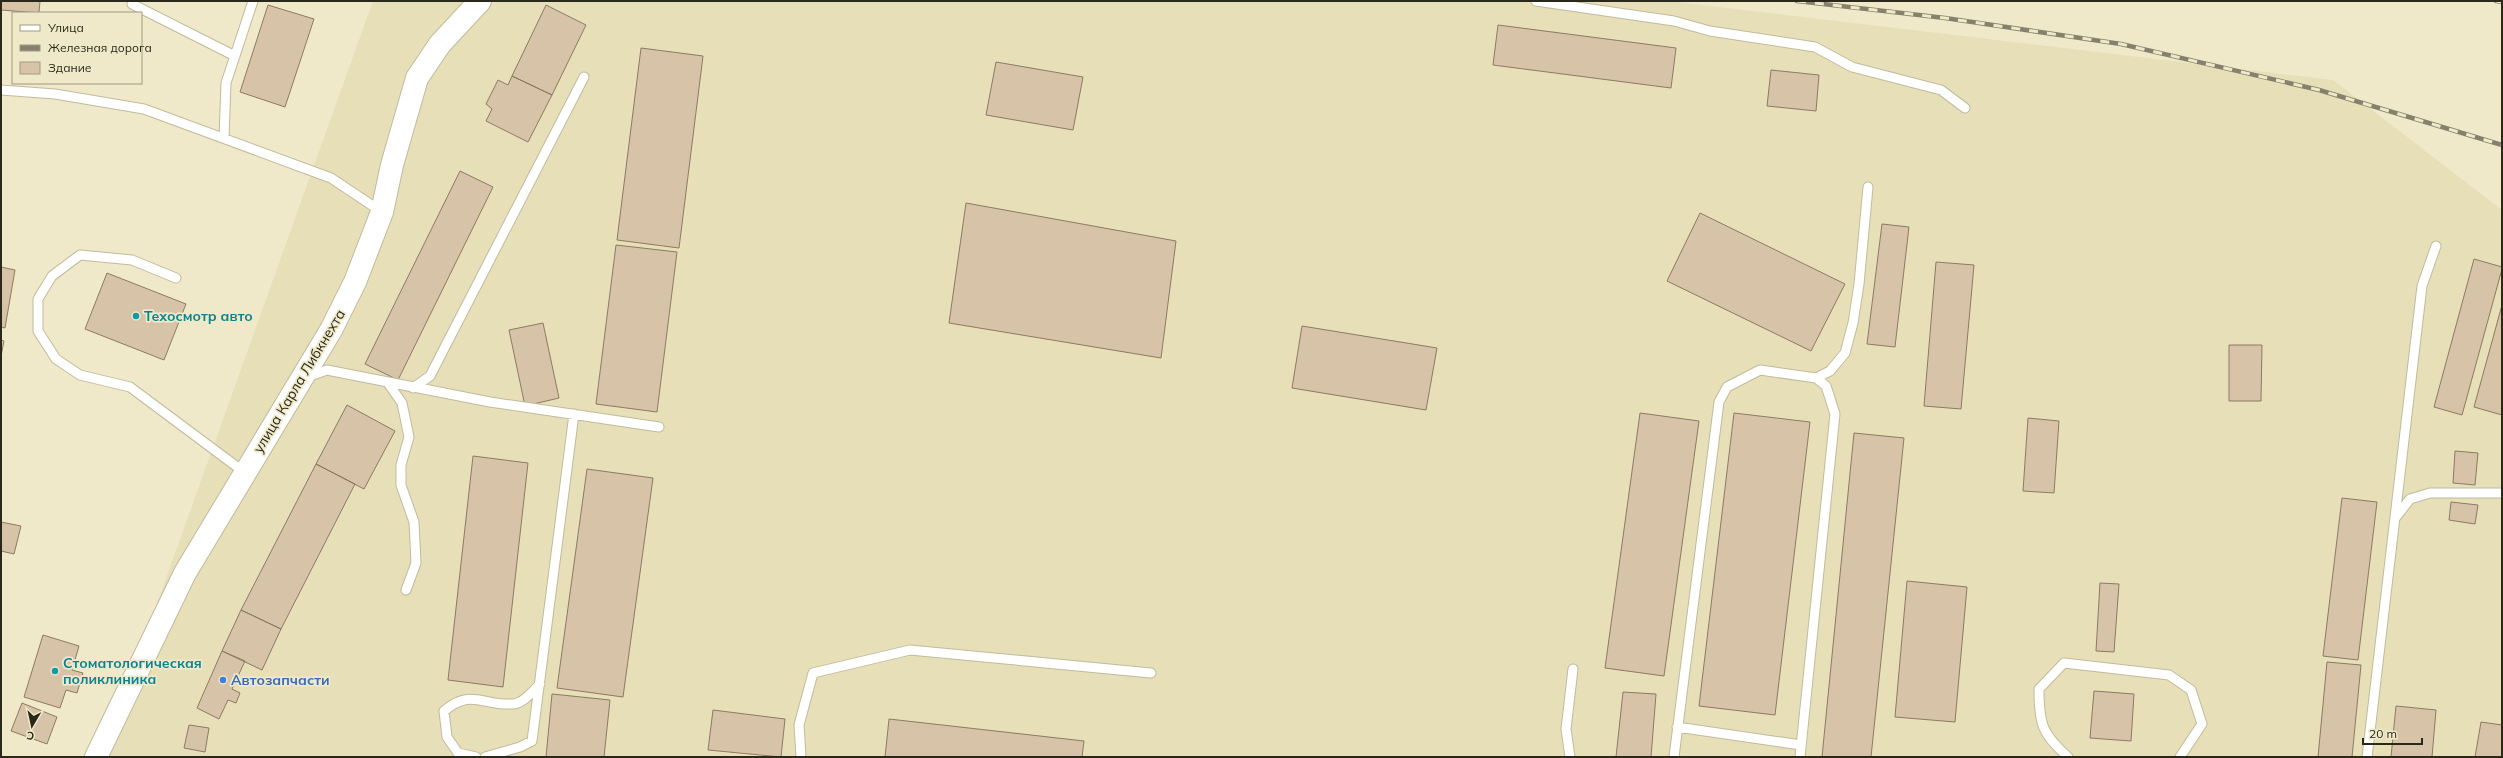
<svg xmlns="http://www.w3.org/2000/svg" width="2503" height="758" font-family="Mulish,sans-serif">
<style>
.built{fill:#e6dfb8}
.building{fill:#d6c3a8;stroke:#8c7b62}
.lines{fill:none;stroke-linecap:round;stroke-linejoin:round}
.service-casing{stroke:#c1bb9d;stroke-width:11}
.secondary-casing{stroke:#c1bb9d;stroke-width:24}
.service{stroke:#fff;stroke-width:9}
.secondary{stroke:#fff;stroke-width:22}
.rail-casing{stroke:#86816c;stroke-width:4.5}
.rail{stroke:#efe9c9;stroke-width:3;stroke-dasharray:9;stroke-linecap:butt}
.culture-dot{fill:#0f9aa8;stroke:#efe9c9;stroke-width:1.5}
.shop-dot{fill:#3f7fe0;stroke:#efe9c9;stroke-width:1.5}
.labels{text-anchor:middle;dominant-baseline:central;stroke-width:3.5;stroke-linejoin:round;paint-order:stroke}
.culture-label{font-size:14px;font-weight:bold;fill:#0d838f;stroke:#efe9c9;text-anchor:start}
.street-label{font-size:14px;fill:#2a271b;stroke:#efe9c9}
.shop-label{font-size:14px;font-weight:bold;fill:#366cbe;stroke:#efe9c9;text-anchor:start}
</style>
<rect width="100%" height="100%" fill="#efe9c9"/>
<!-- built -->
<path class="built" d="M373,1H1668L2333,80L2502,210V757H102Z"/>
<!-- building -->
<path class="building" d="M1,1H40L39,13L1,10Z
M268,5L314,19L285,107L240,92Z
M546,5L586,25L552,95L512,76Z
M1498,25L1676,48L1671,88L1493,65Z
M641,48L703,56L679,248L617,240Z
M996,62L1083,77L1073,130L986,115Z
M1771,70L1819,75L1816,111L1767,106Z
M512,76L552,95L528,142L486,121L492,109L486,104L498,80L508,85Z
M460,171L493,187L398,380L365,364Z
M966,203L1176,241L1161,358L949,323Z
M1700,213L1845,284L1811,351L1667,281Z
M1882,224L1909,227L1895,347L1867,344Z
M616,245L677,252L657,412L596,404Z
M2474,259L2502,267V269L2462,415L2434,407Z
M1936,262L1974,265L1961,409L1924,406Z
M1,267L15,270L5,328L1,327Z
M107,273L186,304L164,360L85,329Z
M2502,305V415L2474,407Z
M543,323L559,398L525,406L509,330Z
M1302,326L1437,348L1426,410L1292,388Z
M1,340L4,341L1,356Z
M2229,345H2262L2261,401H2229Z
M347,405L395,431L364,489L316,464Z
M1640,413L1699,421L1664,676L1605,668Z
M1734,413L1810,422L1775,715L1699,706Z
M2028,418L2059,421L2054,493L2023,491Z
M1854,433L1904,438L1871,757H1822Z
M2455,451L2478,453L2475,485L2453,483Z
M473,456L528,463L503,687L448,680Z
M316,464L355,484L281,629L241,610Z
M587,469L653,478L623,697L557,688Z
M2342,498L2377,502L2358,660L2323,656Z
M2451,502L2478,505L2475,524L2449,520Z
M1,522L21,526L14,554L1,551Z
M1907,581L1967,587L1955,722L1895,717Z
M2100,583L2119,584L2114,652L2096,651Z
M241,610L281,629L262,670L222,651Z
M43,635L79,646L72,670L83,673L77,693L66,690L60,708L24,697Z
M222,651L245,661L232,689L240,693L236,703L228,700L219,719L197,708Z
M2327,662L2361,665L2352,757H2318Z
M2094,691L2134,694L2131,741L2090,738Z
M1623,692L1656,694L1651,757H1616Z
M552,694L610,700L604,757H546Z
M22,703L57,717L47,744L11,731Z
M2396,706L2436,710L2432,757H2391Z
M713,710L785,719L781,757L708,750Z
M889,719L1084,741L1082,757H885Z
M2481,722L2502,725V757H2475Z
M189,725L209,728L205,752L184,748Z"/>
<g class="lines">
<!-- service casing -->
<g class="service-casing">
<path id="service" d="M1536,1L1674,21L1710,31L1815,47L1852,67L1941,90L1965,108
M132,4L235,56
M1,90L55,94L144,109L331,178L382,212
M224,138L226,83L253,1
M176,278L132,260L80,255L52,276L38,299V331L56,359L80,375L130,387L244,472
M307,377L327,370L490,402L659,427
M388,383L402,403L409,437L401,465V485L414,522L416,563L406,590
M413,388L430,376L584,77
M2396,517L2410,499L2430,493H2502
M1677,727L1801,745
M476,757L458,753L447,737L444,711C471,688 483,706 512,704C523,704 533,691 540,684
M485,757L520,747L532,741L574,414
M801,757L799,725L813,673L910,650L1151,673
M1570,757L1566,729L1573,669
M1674,757L1719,402L1727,387L1760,370L1816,378L1830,371L1845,353L1853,323L1859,284L1868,187
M1800,757L1835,414L1826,386L1816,378
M2068,757C2042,734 2039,724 2039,689L2064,663L2169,675L2191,690L2202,724L2180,757
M2367,757L2422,286L2436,246"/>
</g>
<!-- secondary casing -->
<g class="secondary-casing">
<path id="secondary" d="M96,757L185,573L331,330L355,282L382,212L392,165L417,78L440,44L480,1"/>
</g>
<!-- service -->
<use href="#service" class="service"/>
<!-- secondary -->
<use href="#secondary" class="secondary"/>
<!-- rail casing -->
<g class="rail-casing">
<path id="rail" d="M1797,1L1945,18L2121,44L2319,90L2502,145
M2496,1L2502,2"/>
</g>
<!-- rail -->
<use href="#rail" class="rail"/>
</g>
<!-- markers -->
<g class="culture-dot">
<circle cx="136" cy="316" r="4"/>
<circle cx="55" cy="671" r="4"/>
</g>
<circle class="shop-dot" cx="223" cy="680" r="4"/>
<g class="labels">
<!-- culture labels -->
<g class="culture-label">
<text x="144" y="316">Техосмотр авто</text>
<text x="63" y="663">Стоматологическая<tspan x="63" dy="16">поликлиника</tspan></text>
</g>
<!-- street labels -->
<g class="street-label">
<text transform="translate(299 381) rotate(-59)">улица Карла Либкнехта</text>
</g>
<!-- shop labels -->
<g class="shop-label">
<text x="231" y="680">Автозапчасти</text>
</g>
</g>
<!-- border -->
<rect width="2503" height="758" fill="none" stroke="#2a271b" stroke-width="4"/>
<!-- legend -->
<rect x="12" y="12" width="130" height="72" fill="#efe9c9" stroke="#a09b83"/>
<rect x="20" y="25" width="20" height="6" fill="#ffffff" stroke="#a09b83"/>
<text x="48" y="32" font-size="12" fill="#2a271b">Улица</text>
<rect x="20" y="45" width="20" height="6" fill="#86816c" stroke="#a09b83"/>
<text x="48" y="52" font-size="12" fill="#2a271b">Железная дорога</text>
<rect x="20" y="62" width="20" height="12" fill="#d6c3a8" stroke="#a09b83"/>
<text x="48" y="72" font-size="12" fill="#2a271b">Здание</text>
<!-- north arrow -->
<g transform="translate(32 726) rotate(189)" stroke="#efe9c9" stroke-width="3" paint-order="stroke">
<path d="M0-3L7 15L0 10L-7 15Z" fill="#2a271b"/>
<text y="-6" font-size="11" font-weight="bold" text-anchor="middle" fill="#2a271b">С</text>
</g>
<!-- scale -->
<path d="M2363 738v6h59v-6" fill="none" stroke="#2a271b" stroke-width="2"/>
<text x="2369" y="738" font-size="12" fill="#2a271b" stroke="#efe9c9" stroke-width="3" paint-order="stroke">20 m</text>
</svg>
